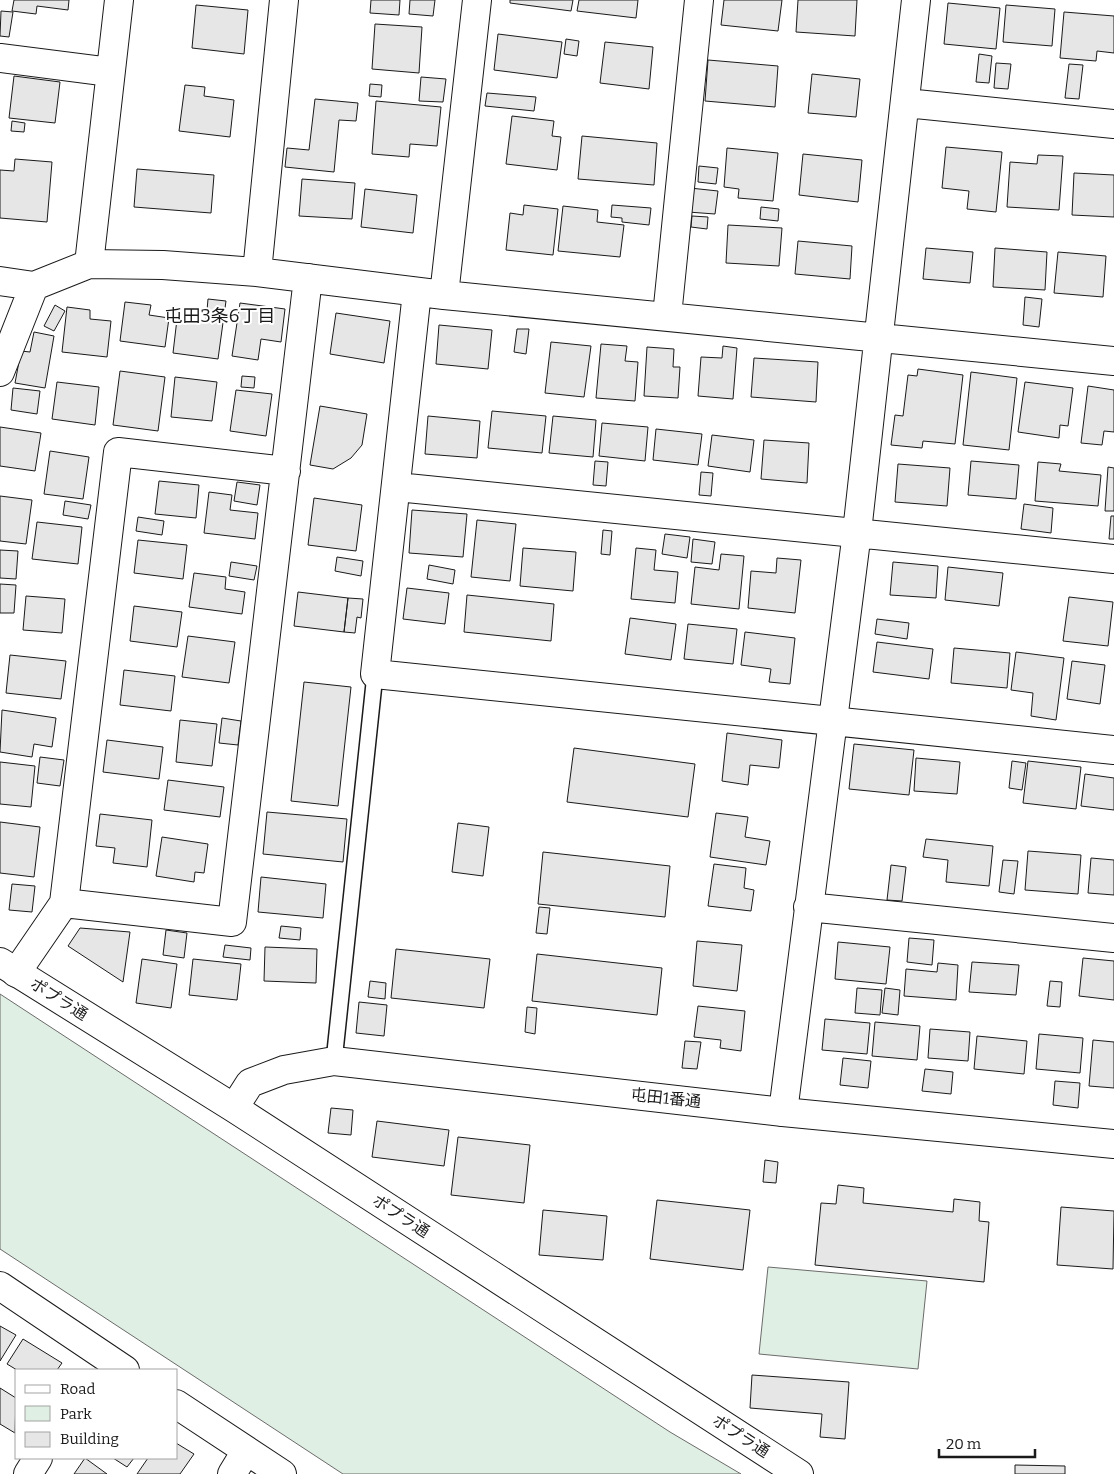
<svg xmlns="http://www.w3.org/2000/svg" width="1114" height="1474" font-family="Bitter,'Noto Sans JP',serif">
<style>
.green{fill:#e0efe3;stroke:#6a6a6a}
.building{fill:#e6e6e6;stroke:#1a1a1a}
.lines{fill:none;stroke-linecap:round;stroke-linejoin:round}
.lane-casing{stroke:#1a1a1a;stroke-width:18}
.street-casing{stroke:#1a1a1a;stroke-width:30}
.secondary-casing{stroke:#1a1a1a;stroke-width:30}
.lane{stroke:#fff;stroke-width:15}
.street{stroke:#fff;stroke-width:28}
.secondary{stroke:#fff;stroke-width:28}
.labels{text-anchor:middle;dominant-baseline:central;stroke-width:4;stroke-linejoin:round;paint-order:stroke}
.street-label{font-size:16px;fill:#1a1a1a;stroke:#fff}
.neighbourhood-label{font-size:18px;fill:#1a1a1a;stroke:#fff}
</style>
<rect width="100%" height="100%" fill="#fff"/>
<!-- green -->
<path class="green" d="M0,994L670,1432L741,1474H343L0,1249Z
M768,1267L927,1281L918,1369L759,1354Z"/>
<!-- building -->
<path class="building" d="M14,0H69L68,10L37,6L36,14L12,11Z
M371,0H400L399,15L370,13Z
M410,0H435L433,16L409,14Z
M510,0H573L571,11L510,3Z
M579,0H638L636,18L577,11Z
M724,0H782L778,31L721,25Z
M798,0H857L855,36L796,32Z
M948,3L1000,8L996,49L944,44Z
M196,5L248,10L244,54L192,48Z
M1006,5L1055,9L1052,46L1003,42Z
M1,11L13,12L9,37L0,36Z
M1064,12L1114,16V53L1097,51L1096,61L1060,58Z
M375,24L422,27L419,73L372,69Z
M498,34L562,42L557,78L494,70Z
M566,39L579,41L577,56L564,54Z
M605,42L653,47L649,89L600,83Z
M979,54L992,56L989,83L976,82Z
M708,60L778,66L775,107L705,101Z
M996,63L1011,64L1008,89L994,88Z
M1069,64L1083,65L1079,99L1065,98Z
M812,74L860,79L856,117L808,113Z
M14,76L60,82L55,123L9,118Z
M421,77L446,79L443,102L419,101Z
M370,84L382,85L381,97L369,96Z
M185,85L205,87L204,96L234,100L230,137L179,131Z
M487,93L536,97L534,111L485,106Z
M315,99L358,103L356,121L339,120L334,172L285,167L287,148L309,150Z
M376,101L441,107L437,146L410,144L409,157L372,154Z
M512,116L554,121L552,136L561,137L557,170L506,164Z
M12,121L25,123L24,132L11,131Z
M582,136L657,143L654,185L578,179Z
M946,147L1002,152L996,212L967,209L969,191L942,188Z
M727,148L778,153L773,201L738,198L739,189L724,187Z
M803,154L862,160L858,202L799,195Z
M1038,155L1063,156L1059,210L1007,207L1010,162L1037,164Z
M15,159L52,162L47,222L0,218V170L14,171Z
M699,166L718,168L716,184L698,182Z
M137,169L214,175L211,213L134,207Z
M1074,173L1114,175V217L1072,215Z
M302,179L355,183L352,219L299,216Z
M690,188L718,191L715,214L688,212Z
M365,189L417,195L413,233L361,227Z
M524,205L558,209L553,255L506,250L510,213L523,215Z
M612,205L651,208L649,225L622,222V218L611,217Z
M563,206L598,210L597,222L624,225L620,257L558,251Z
M761,207L779,209L778,221L760,219Z
M692,216L708,217L707,229L691,227Z
M728,225L782,228L779,266L726,263Z
M798,241L852,246L850,279L795,274Z
M926,248L973,252L970,283L923,279Z
M995,248L1047,252L1045,290L993,287Z
M1058,252L1106,256L1103,297L1054,293Z
M1025,297L1042,299L1039,327L1023,325Z
M208,299L226,301L218,359L173,353L177,319L206,322Z
M125,302L151,305L149,315L169,318L165,347L120,341Z
M240,303L285,309L281,342L261,339L258,360L232,356Z
M55,305L65,311L54,331L44,326Z
M67,307L90,310V319L111,321L107,357L62,352Z
M336,313L390,321L384,363L330,354Z
M439,325L492,330L488,369L436,364Z
M517,329H529L526,354L514,352Z
M34,332L54,336L45,388L15,383L21,351L30,352Z
M551,342L591,346L584,397L545,393Z
M601,344L627,346L625,361L638,362L635,401L596,398Z
M723,346L737,348L733,399L698,396L701,357L722,358Z
M647,347L674,349L673,367H680L678,398L644,396Z
M754,358L818,362L816,402L751,397Z
M918,369L963,375L955,444L923,441L922,448L891,445L895,415L903,416L908,375L917,376Z
M120,371L165,377L158,431L113,425Z
M971,372L1017,378L1009,450L963,445Z
M242,376L255,377L254,388L241,387Z
M175,377L217,382L212,421L171,417Z
M57,382L99,387L95,425L52,419Z
M1025,382L1073,388L1068,426L1060,425L1059,438L1018,432Z
M1088,386L1114,390V432L1104,431L1102,445L1081,443Z
M13,388L40,391L37,414L11,410Z
M236,390L272,394L266,436L230,431Z
M320,406L367,414L362,445L351,458L333,469L310,465Z
M492,411L546,416L542,453L488,448Z
M428,416L480,421L477,458L425,454Z
M553,416L596,420L593,457L549,453Z
M602,423L648,427L645,461L599,456Z
M0,427L41,433L35,471L0,466Z
M656,429L702,434L698,465L653,460Z
M712,435L754,440L750,472L708,466Z
M764,440L809,443L807,483L761,479Z
M50,451L89,457L83,499L44,494Z
M595,461L608,462L606,486L593,485Z
M971,461L1019,465L1016,499L968,495Z
M1038,462L1061,464L1059,471L1101,475L1098,506L1035,501Z
M898,464L950,468L947,506L895,502Z
M1108,467L1114,468V511H1105Z
M701,472L713,473L711,496L699,495Z
M159,481L199,485L196,518L155,514Z
M237,482L260,485L257,505L234,501Z
M209,492L232,495L230,510L258,513L255,539L204,533Z
M0,496L32,500L26,544L0,541Z
M314,498L362,505L356,551L308,545Z
M65,501L91,505L88,519L63,515Z
M1024,504L1053,508L1051,533L1021,529Z
M412,510L467,514L463,557L409,553Z
M1111,516H1114V539H1109Z
M138,517L164,521L162,535L136,531Z
M477,520L516,524L510,581L471,577Z
M37,522L82,527L78,564L32,559Z
M603,530L612,531L610,555L601,554Z
M665,534L690,537L687,558L662,554Z
M693,539L715,542L712,564L691,562Z
M138,540L187,545L183,579L134,573Z
M523,548L576,552L573,591L520,586Z
M636,548L656,550L654,570L678,572L675,603L631,599Z
M0,550L18,551L16,579L0,578Z
M721,554L744,556L739,609L691,604L695,567L719,570Z
M337,557L363,561L361,576L335,571Z
M777,558L801,560L795,613L748,608L751,571L776,573Z
M231,562L257,566L254,580L229,576Z
M893,562L938,566L936,598L890,595Z
M429,565L455,570L453,584L427,579Z
M948,567L1003,573L999,606L945,600Z
M194,573L226,577L225,589L245,592L242,614L189,607Z
M0,584L16,585L14,613H0Z
M407,588L449,593L445,624L403,619Z
M298,592L348,598L344,632L294,626Z
M467,595L554,604L551,641L464,632Z
M26,596L65,599L62,633L23,630Z
M1069,597L1113,602L1108,646L1063,641Z
M348,598L363,599L361,618L357,617L355,633L344,632Z
M134,606L182,612L177,647L130,641Z
M630,618L676,624L671,660L625,654Z
M877,619L909,623L907,639L875,634Z
M688,624L737,629L733,664L684,659Z
M745,632L795,638L790,684L769,682L771,669L741,665Z
M188,636L235,642L229,683L182,677Z
M877,642L933,649L929,679L873,672Z
M954,648L1010,653L1007,688L951,683Z
M1016,652L1064,658L1056,720L1031,716L1033,693L1011,690Z
M10,655L66,661L61,699L6,693Z
M1072,661L1105,665L1100,704L1067,699Z
M124,670L175,676L171,711L120,705Z
M304,682L351,687L338,806L291,801Z
M2,710L56,718L52,747L34,744L32,757L0,752Z
M222,718L241,721L238,745L219,743Z
M180,720L217,724L212,766L176,762Z
M727,733L782,740L779,768L750,765L748,785L722,781Z
M107,740L163,747L159,779L103,772Z
M854,744L914,750L909,795L849,789Z
M574,748L695,764L688,817L567,802Z
M40,757L64,760L60,786L37,783Z
M916,758L960,762L957,794L914,791Z
M1012,761L1026,763L1022,790L1009,788Z
M1028,761L1081,767L1076,809L1023,803Z
M0,762L35,766L31,807L0,804Z
M1085,774L1114,778V810L1081,806Z
M168,780L224,787L220,817L164,810Z
M267,812L347,819L343,862L263,854Z
M716,813L748,817L745,837L770,841L766,865L710,857Z
M100,814L152,820L147,867L113,863L115,848L96,846Z
M0,822L40,827L34,877L0,873Z
M458,823L489,827L483,876L452,872Z
M162,837L208,844L204,873L195,872L194,882L156,876Z
M926,839L993,846L989,886L946,882L948,860L923,857Z
M1028,851L1081,855L1078,894L1025,890Z
M543,852L670,866L665,917L538,904Z
M1091,858L1114,860V895L1088,893Z
M1003,860L1018,861L1014,894L999,892Z
M714,864L746,868L744,888L754,890L751,911L708,906Z
M891,865L906,867L902,901L887,900Z
M261,877L326,884L323,918L258,912Z
M12,884L35,886L32,912L9,910Z
M539,907L550,908L547,934L536,933Z
M281,926L301,928L300,940L279,938Z
M80,928L130,932L123,982L68,946Z
M166,930L187,933L184,958L163,955Z
M909,938L934,940L932,965L907,962Z
M697,941L742,945L737,991L693,986Z
M838,942L890,947L886,984L835,979Z
M225,945L251,948L250,960L223,957Z
M265,947L317,949L316,983L264,981Z
M396,949L490,959L484,1008L391,998Z
M537,954L662,968L657,1015L532,1001Z
M1083,958L1114,961V1000L1079,996Z
M142,959L177,964L171,1008L136,1003Z
M193,959L241,964L237,1000L189,995Z
M972,962L1019,965L1016,995L969,992Z
M938,963L958,965L956,1000L904,996L906,969L937,972Z
M370,981L386,983L385,999L368,997Z
M1050,981L1062,982L1060,1007L1047,1006Z
M857,988L882,990L880,1015L855,1013Z
M885,988L900,990L898,1015L882,1013Z
M359,1002L387,1005L384,1036L356,1033Z
M698,1006L745,1011L741,1051L720,1048L721,1040L694,1037Z
M527,1007L537,1008L535,1034L525,1032Z
M825,1019L870,1023L867,1054L822,1050Z
M875,1022L920,1026L917,1060L872,1056Z
M930,1029L970,1032L968,1061L928,1058Z
M1039,1034L1083,1038L1080,1073L1036,1069Z
M977,1036L1027,1041L1024,1074L974,1069Z
M1093,1040L1114,1042V1088L1089,1086Z
M685,1041L701,1042L697,1069L682,1068Z
M843,1058L871,1061L868,1088L840,1085Z
M925,1069L953,1072L951,1094L922,1091Z
M1055,1081L1080,1083L1078,1108L1053,1105Z
M331,1108L353,1110L351,1135L328,1133Z
M377,1121L449,1130L444,1166L372,1157Z
M458,1137L530,1145L524,1203L451,1195Z
M765,1160L778,1162L776,1183L763,1182Z
M838,1185L864,1188L863,1203L953,1212L954,1199L980,1202L979,1221L989,1222L984,1282L815,1265L821,1203L836,1204Z
M657,1200L750,1210L743,1270L650,1259Z
M1061,1207L1114,1211L1113,1269L1057,1265Z
M543,1210L607,1216L603,1260L539,1255Z
M0,1326L16,1335L0,1361Z
M23,1339L62,1363L57,1370H17L7,1364Z
M752,1375L849,1382L845,1439L820,1437L822,1414L750,1408Z
M0,1388L16,1398L15,1433L0,1424Z
M176,1443L194,1454L180,1474H137L148,1458H176Z
M85,1458L107,1474H74Z
M113,1458H134L127,1467Z
M1015,1465L1065,1466V1474H1015Z"/>
<g class="lines">
<!-- lane casing -->
<g class="lane-casing">
<path id="lane" d="M334,1061L375,674"/>
</g>
<!-- street casing -->
<g class="street-casing">
<path id="street" d="M0,58L110,72
M906,103L1114,124
M89,264L119,0
M257,272L284,0
M0,281L34,286L89,264L163,265L257,272L444,295L1114,361
M417,292L375,674L1114,750
M444,295L477,0
M667,316L699,0
M0,372L34,286
M397,487L1114,559
M64,903L232,922L308,278
M808,907L1114,938
M16,973L64,903L118,452L286,471
M783,1112L857,532L916,0
M0,1286L125,1370
M176,1404L282,1474
M28,1474L38,1458
M232,1474L246,1451"/>
</g>
<!-- secondary casing -->
<g class="secondary-casing">
<path id="secondary" d="M0,962L234,1108L799,1474
M234,1108L250,1083L284,1070L334,1061L783,1112L1114,1144"/>
</g>
<!-- lane -->
<use href="#lane" class="lane"/>
<!-- street -->
<use href="#street" class="street"/>
<!-- secondary -->
<use href="#secondary" class="secondary"/>
</g>
<g class="labels">
<!-- street labels -->
<g class="street-label">
<text transform="translate(59 999) rotate(32)">ポプラ通</text>
<text transform="translate(666 1098) rotate(6)">屯田1番通</text>
<text transform="translate(401 1216) rotate(33)">ポプラ通</text>
<text transform="translate(741 1436) rotate(33)">ポプラ通</text>
</g>
<!-- neighbourhood labels -->
<g class="neighbourhood-label">
<text x="220" y="316">屯田3条6丁目</text>
</g>
</g>
<!-- legend -->
<rect x="15" y="1369" width="162" height="90" fill="#ffffff" stroke="#a3a3a3"/>
<rect x="25" y="1385" width="25" height="8" fill="#ffffff" stroke="#a3a3a3"/>
<text x="60" y="1394" font-size="15" fill="#1a1a1a">Road</text>
<rect x="25" y="1406" width="25" height="15" fill="#e0efe3" stroke="#a3a3a3"/>
<text x="60" y="1419" font-size="15" fill="#1a1a1a">Park</text>
<rect x="25" y="1432" width="25" height="15" fill="#e6e6e6" stroke="#a3a3a3"/>
<text x="60" y="1444" font-size="15" fill="#1a1a1a">Building</text>
<!-- scale -->
<path d="M939 1449v8h96v-8" fill="none" stroke="#1a1a1a" stroke-width="2.5"/>
<text x="946" y="1449" font-size="15" fill="#1a1a1a" stroke="#ffffff" stroke-width="4" paint-order="stroke">20 m</text>
</svg>
